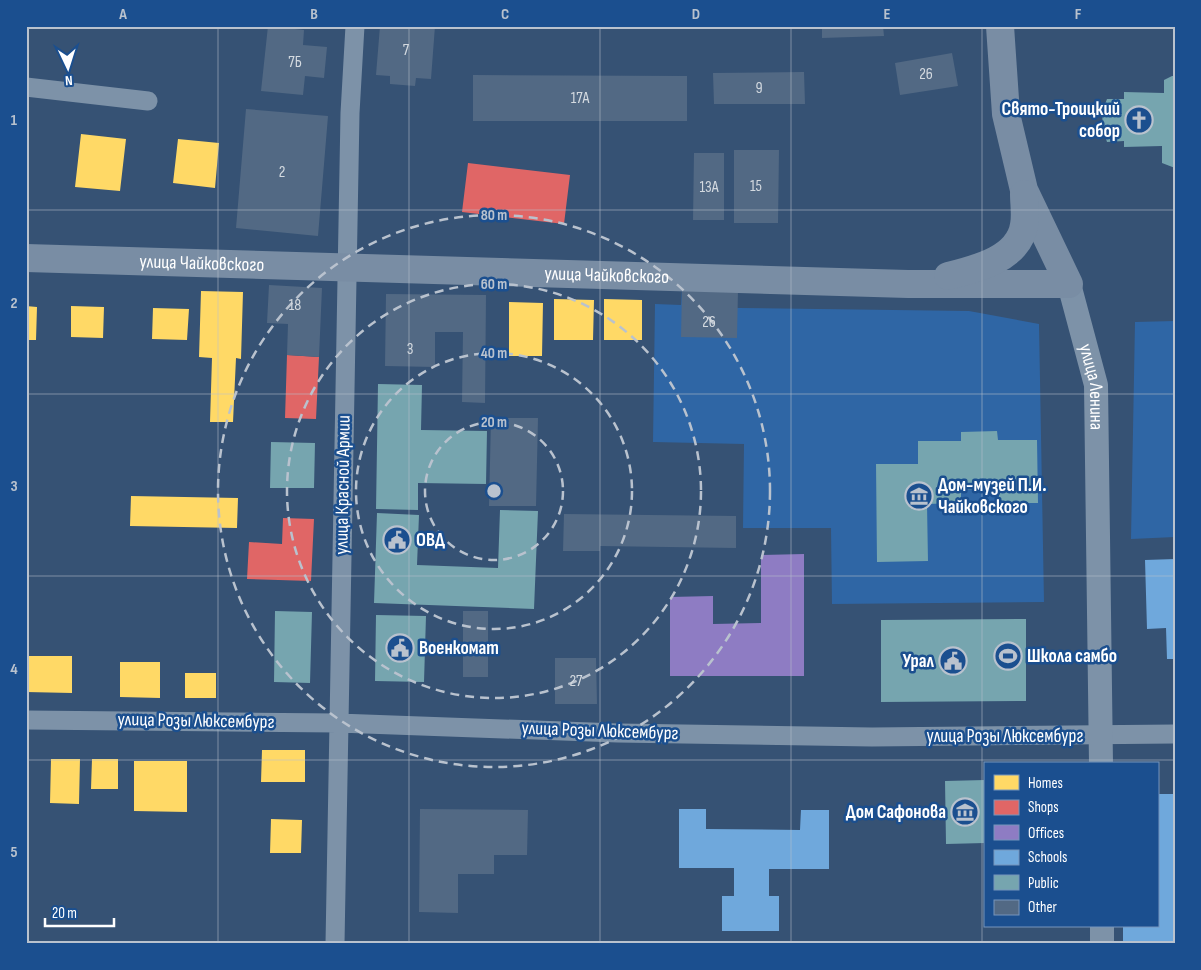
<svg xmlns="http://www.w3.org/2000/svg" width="1201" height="970" font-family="'Sofia Sans Condensed',sans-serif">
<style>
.green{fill:#2f66a5}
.homes{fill:#ffd966}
.shops{fill:#e06666}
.offices{fill:#8e7cc3}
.schools{fill:#6fa8dc}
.public{fill:#76a5af}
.building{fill:#526984}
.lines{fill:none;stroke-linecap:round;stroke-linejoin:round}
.minor{stroke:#7d92a8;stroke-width:19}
.tertiary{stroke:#7d92a8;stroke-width:24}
.secondary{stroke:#798da4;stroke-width:28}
.grid{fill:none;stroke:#b9c2ce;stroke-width:1;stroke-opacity:0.55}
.ring{fill:none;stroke:#b9c2ce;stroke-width:2.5;stroke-dasharray:9 6}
.labels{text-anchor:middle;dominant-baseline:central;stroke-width:5;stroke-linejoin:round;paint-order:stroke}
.number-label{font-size:16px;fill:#d4dae0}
.poi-label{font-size:19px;font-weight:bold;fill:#fff;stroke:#1b4f8f;text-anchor:start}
.street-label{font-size:19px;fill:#fff;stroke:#1b4f8f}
.centre{fill:#b9c2ce;stroke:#1b4f8f;stroke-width:2.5}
.ring-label{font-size:15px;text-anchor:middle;font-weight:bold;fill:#b9c2ce;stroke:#1b4f8f;stroke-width:5;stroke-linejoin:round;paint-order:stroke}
.neatline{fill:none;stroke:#b9c2ce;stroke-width:2}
.grid-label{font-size:16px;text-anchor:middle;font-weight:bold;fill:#b9c2ce}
</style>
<rect width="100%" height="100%" fill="#365274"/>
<!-- green -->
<path class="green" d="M682,289L738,308L969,311L1039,324L1044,602L832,604L831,528H743L744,444L653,442L655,304L681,305Z
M1175,321V537L1131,539L1135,322Z"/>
<!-- homes -->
<path class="homes" d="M81,134L126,139L120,191L75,187Z
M178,139L219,143L215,188L173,183Z
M201,291L243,292L241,359L236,358L233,422H210L212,358L199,357Z
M554,299L594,300L593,340H554Z
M604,299L642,300V340H604Z
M509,302L543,303L542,356H509Z
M26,306L37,307L36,340H26Z
M71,306L104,307L103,338L71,337Z
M153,308L189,309L187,340L152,339Z
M131,496L238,498L237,528L130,526Z
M26,656H72V693L26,692Z
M120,662H160V698L120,697Z
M185,673H216V698H185Z
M262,750H305V782H261Z
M51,759H80L79,804L50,803Z
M92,759H118V789H91Z
M134,761H187V812L134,811Z
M271,819L302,820L301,853H270Z"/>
<!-- shops -->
<path class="shops" d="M468,163L570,175L564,224L462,212Z
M287,355L319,357L316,419L285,418Z
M283,518L314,519L311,581L247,579L249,542L282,544Z"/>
<!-- offices -->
<path class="offices" d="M804,554V676H670V597L713,596V624L761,623V555Z"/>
<!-- schools -->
<path class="schools" d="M1175,559V659H1167L1166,628L1147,629L1145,560Z
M1157,794H1175V944H1123V926H1157Z
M679,809H706V829L800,830L801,810H829V869H769V896H779V931H722V896H734V868H679Z"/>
<!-- public -->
<path class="public" d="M1172,76H1175V168L1162,163V146L1124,147V141L1107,142L1103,129L1102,112L1107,99H1124V92L1164,93V80Z
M378,384L422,385L421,430L487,431L486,484L418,483V510L376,509Z
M997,431L998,440H1037L1038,503H999V489L961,490V503L927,504L928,561L877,562L876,464H918V441H961V432Z
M271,442L315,443L314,488H270Z
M500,510L538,511L534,609L374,603L377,513L419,515L417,565L498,568Z
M275,611L312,612L310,683L274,682Z
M376,615L426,616L424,682L375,681Z
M1026,619V701L881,702V620Z
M985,780V843L946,844L945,781Z"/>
<!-- building -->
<path class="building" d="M268,26L304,30L303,45L327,47L324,78L305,76L303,95L261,91Z
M380,26H435L431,79L416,78L415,86L390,84V76L376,75Z
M822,26H883L884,36L822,38Z
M952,53L958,86L900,95L895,63Z
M804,72L805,104H714L713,73Z
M473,75L687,76V121H473Z
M246,109L328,116L318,236L236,228Z
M734,150H779L778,223H734Z
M694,153H724V220H693Z
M269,285L322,288L319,357L287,355L288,324L267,323Z
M682,289L738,290L737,338L681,337Z
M386,294L486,295L485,403L462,402L463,332H435V367L385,366Z
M491,418H538L536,506H489Z
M564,514L736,516V548L600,546V551H563Z
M463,611H488V677H463Z
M555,658H596L597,704H555Z
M420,809L528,810L527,855H494V874H458V913L419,912Z"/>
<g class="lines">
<!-- minor -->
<path class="minor" d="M26,87L148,101
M26,720L338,723L618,733L872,737L1175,734
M335,944L350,113L355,26"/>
<!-- tertiary -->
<g class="tertiary">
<path id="s1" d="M1069,284L1096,385L1101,764"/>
<path d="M1102,926V944"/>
</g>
<!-- secondary -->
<g class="secondary">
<path id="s2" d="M26,258L908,284H1069L1024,190L1006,114L1000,26"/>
<path d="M948,276C976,269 1019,259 1024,225C1026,215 1024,204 1024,194"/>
</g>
</g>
<!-- grid -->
<path class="grid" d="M218,26V944M409,26V944M600,26V944M791,26V944M982,26V944M26,210H1175M26,394H1175M26,576H1175M26,760H1175"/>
<!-- distance rings -->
<g class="ring">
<circle cx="494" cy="491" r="69"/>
<circle cx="494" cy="491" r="138"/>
<circle cx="494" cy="491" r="207"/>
<circle cx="494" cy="491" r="276"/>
</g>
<!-- icons -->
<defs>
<g id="church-ring" transform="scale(1.4375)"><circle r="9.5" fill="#1b4f8f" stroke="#b9c2ce" stroke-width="1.5"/><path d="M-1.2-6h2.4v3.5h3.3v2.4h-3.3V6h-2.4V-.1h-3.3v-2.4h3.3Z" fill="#b9c2ce"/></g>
<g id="museum-ring" transform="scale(1.4375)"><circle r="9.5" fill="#1b4f8f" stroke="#b9c2ce" stroke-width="1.5"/><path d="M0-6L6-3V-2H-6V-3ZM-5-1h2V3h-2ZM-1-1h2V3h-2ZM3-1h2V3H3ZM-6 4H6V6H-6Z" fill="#b9c2ce"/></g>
<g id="civic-ring" transform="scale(1.4375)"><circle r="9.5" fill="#1b4f8f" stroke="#b9c2ce" stroke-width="1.5"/><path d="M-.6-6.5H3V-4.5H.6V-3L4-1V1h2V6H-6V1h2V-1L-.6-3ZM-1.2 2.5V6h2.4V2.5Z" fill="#b9c2ce"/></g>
<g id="stadium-ring" transform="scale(1.4375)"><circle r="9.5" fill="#1b4f8f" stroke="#b9c2ce" stroke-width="1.5"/><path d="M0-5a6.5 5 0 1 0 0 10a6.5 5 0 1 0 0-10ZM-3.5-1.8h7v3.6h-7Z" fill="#b9c2ce"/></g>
</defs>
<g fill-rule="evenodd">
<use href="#church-ring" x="1139" y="120"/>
<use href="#museum-ring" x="919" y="496"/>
<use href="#civic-ring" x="397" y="540"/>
<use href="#civic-ring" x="400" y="648"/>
<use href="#stadium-ring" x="1008" y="656"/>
<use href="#civic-ring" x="953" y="661"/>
<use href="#museum-ring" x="965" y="812"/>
</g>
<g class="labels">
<!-- number labels -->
<g class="number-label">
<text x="406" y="50">7</text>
<text x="295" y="62">7Б</text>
<text x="926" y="74">26</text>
<text x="759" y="88">9</text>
<text x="580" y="98">17А</text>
<text x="282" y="172">2</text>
<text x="756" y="186">15</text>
<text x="709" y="187">13А</text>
<text x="295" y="305">18</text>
<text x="709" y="322">26</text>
<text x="410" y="349">3</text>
<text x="576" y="681">27</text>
</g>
<!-- poi labels -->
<g class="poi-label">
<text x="1120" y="109" text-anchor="end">Свято-Троицкий<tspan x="1120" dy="22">собор</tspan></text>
<text x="938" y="485">Дом-музей П.И.<tspan x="938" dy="22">Чайковского</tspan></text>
<text x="416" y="540">ОВД</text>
<text x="419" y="648">Военкомат</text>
<text x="1027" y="656">Школа самбо</text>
<text x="934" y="661" text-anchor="end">Урал</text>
<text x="946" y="812" text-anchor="end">Дом Сафонова</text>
</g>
<!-- street labels -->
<g class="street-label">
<text stroke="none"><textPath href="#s2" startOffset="176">улица Чайковского</textPath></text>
<text stroke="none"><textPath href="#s2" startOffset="581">улица Чайковского</textPath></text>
<text stroke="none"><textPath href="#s1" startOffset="106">улица Ленина</textPath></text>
<text transform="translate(343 485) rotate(-89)">улица Красной Армии</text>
<text transform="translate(196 721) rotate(1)">улица Розы Люксембург</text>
<text transform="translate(600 731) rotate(2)">улица Розы Люксембург</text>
<text x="1005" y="736">улица Розы Люксембург</text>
</g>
</g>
<circle cx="494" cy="491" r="8" class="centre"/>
<g class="ring-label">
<text x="494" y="220">80 m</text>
<text x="494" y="289">60 m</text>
<text x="494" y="358">40 m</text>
<text x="494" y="427">20 m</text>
</g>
<!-- border -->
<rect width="1201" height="970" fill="none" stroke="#1b4f8f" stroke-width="55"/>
<!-- legend -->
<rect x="984" y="762" width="175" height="165" fill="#1b4f8f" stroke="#7695bc"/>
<rect x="994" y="775" width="25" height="15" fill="#ffd966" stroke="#7695bc"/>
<text x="1028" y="788" font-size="15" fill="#ffffff">Homes</text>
<rect x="994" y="800" width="25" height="15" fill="#e06666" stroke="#7695bc"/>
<text x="1028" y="812" font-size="15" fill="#ffffff">Shops</text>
<rect x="994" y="825" width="25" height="15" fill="#8e7cc3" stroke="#7695bc"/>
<text x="1028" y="838" font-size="15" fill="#ffffff">Offices</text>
<rect x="994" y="850" width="25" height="15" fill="#6fa8dc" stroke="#7695bc"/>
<text x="1028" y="862" font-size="15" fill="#ffffff">Schools</text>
<rect x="994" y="875" width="25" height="15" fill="#76a5af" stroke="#7695bc"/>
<text x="1028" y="888" font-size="15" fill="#ffffff">Public</text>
<rect x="994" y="900" width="25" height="15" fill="#526984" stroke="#7695bc"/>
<text x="1028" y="912" font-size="15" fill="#ffffff">Other</text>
<!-- north arrow -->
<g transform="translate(68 68) rotate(176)" stroke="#1b4f8f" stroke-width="4" paint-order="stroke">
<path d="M0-4L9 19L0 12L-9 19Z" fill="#ffffff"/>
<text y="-8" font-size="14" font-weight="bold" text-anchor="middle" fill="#ffffff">N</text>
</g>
<!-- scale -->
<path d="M45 918v8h69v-8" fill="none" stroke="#ffffff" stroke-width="2.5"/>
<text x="52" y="918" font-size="15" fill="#ffffff" stroke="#1b4f8f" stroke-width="4" paint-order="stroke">20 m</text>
<rect x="28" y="28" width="1146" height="914" class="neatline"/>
<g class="grid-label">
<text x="123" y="19">A</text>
<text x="314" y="19">B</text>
<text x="505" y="19">C</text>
<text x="696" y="19">D</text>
<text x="887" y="19">E</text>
<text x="1078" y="19">F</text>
<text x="14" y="125">1</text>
<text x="14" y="308">2</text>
<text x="14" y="491">3</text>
<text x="14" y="674">4</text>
<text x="14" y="857">5</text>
</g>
</svg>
